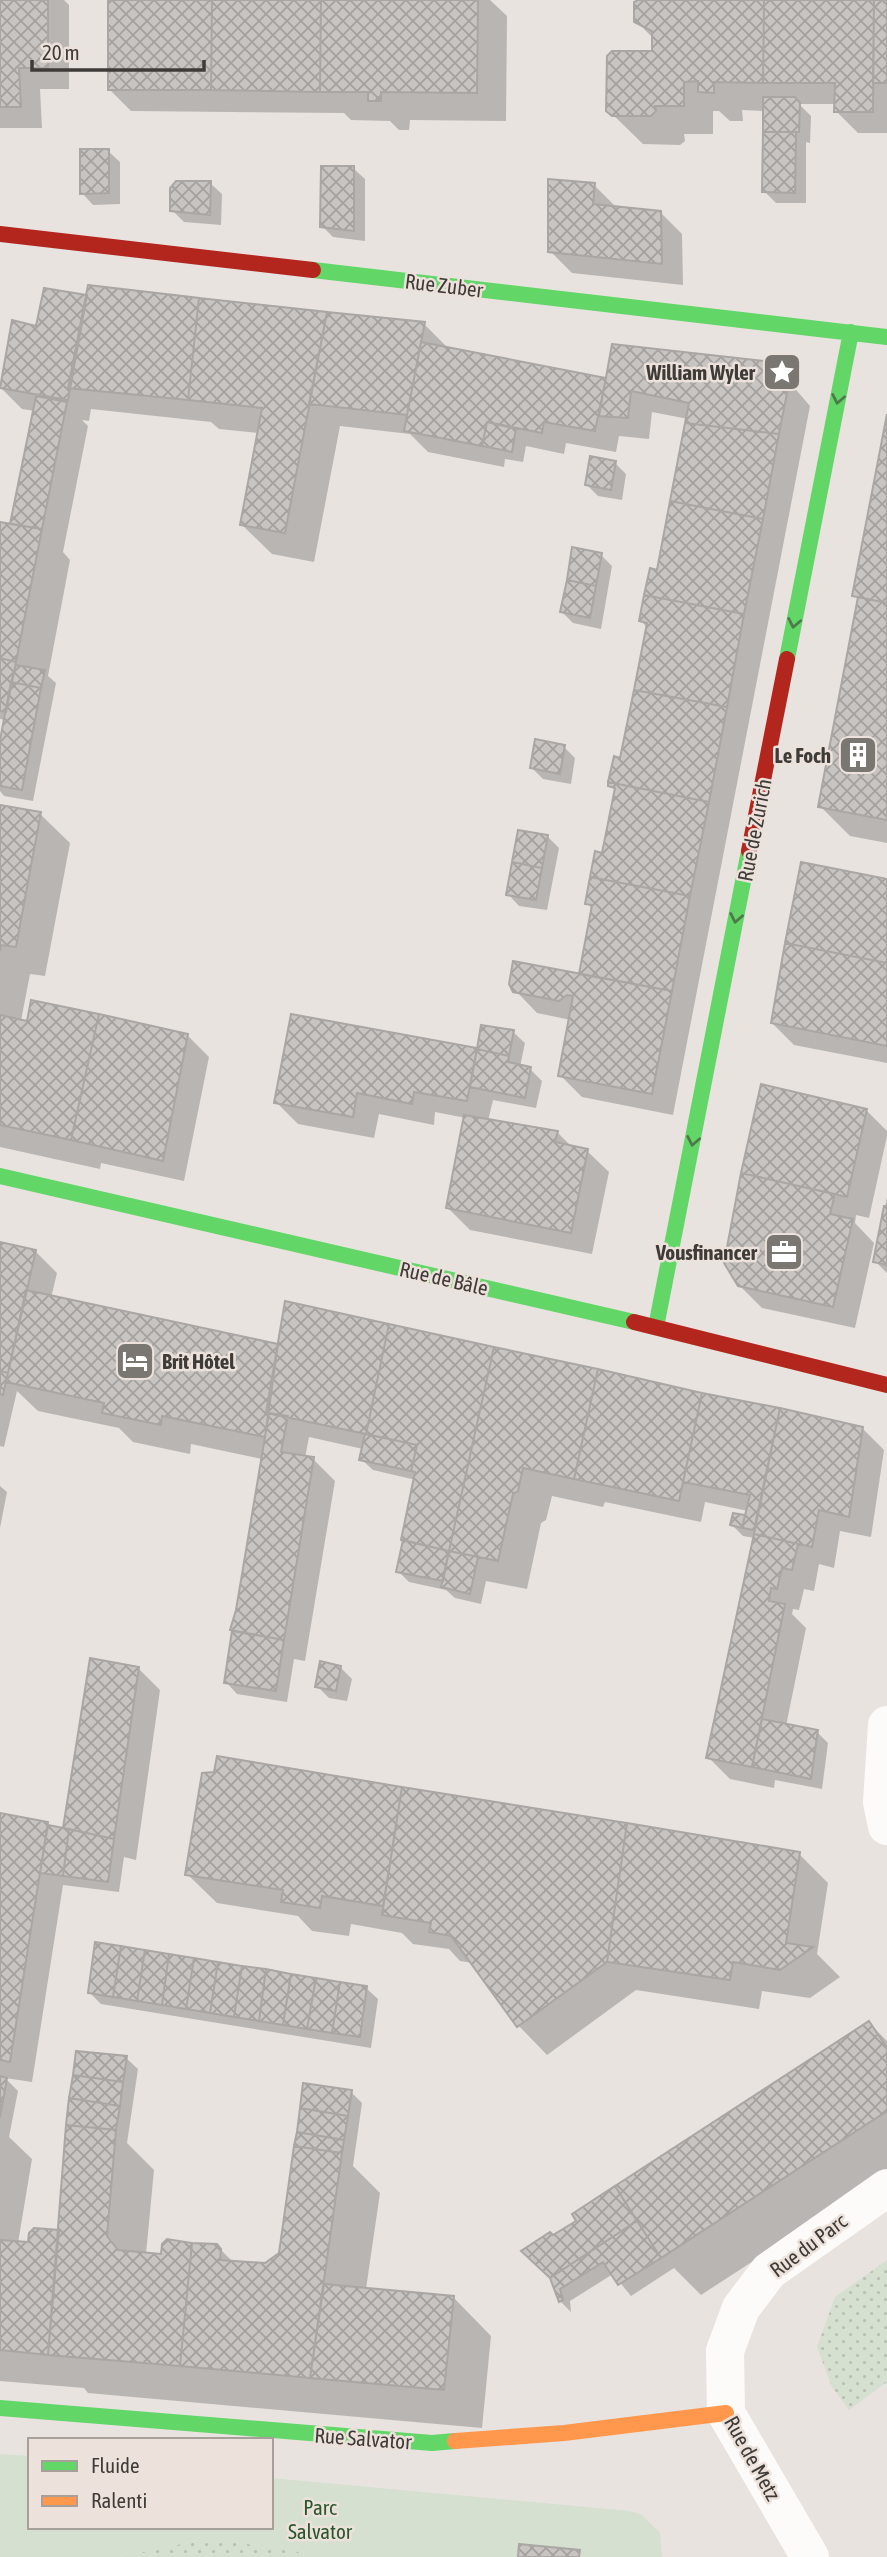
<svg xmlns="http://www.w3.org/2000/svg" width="887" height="2557" font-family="'Asap Condensed',sans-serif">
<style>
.grass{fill:url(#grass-dots)}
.park{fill:#d5e0d0}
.shadow{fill:#0003}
.building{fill:url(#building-cross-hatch);stroke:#aaa6a4;stroke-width:2}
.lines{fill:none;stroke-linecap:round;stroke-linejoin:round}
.street{stroke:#fcfbfa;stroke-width:38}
.fast{stroke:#63d668;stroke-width:16}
.slow{stroke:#ff974d;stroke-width:16}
.jam{stroke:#b3261e;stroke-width:16}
.oneway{stroke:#4d794b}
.labels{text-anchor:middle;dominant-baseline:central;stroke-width:5;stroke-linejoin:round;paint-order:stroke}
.street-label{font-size:21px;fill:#3e3b38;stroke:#ece2db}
.poi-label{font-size:21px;font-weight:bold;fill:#3e3b38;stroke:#ece2db;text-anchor:end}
.park-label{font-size:21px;fill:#2a562c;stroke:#ece2db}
</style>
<defs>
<pattern id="grass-dots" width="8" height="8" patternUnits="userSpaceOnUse" patternTransform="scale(1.75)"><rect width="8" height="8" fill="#d5e0d0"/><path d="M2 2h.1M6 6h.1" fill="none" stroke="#b8c1b3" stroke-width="1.8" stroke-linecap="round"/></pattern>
<pattern id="building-cross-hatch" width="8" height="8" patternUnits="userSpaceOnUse" patternTransform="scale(1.75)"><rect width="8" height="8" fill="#c8c4c1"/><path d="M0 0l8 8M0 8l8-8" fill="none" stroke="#a4a09e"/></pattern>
</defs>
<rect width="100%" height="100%" fill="#e8e3df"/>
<!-- grass -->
<path class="grass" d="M887,2260V2382L849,2410L832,2387L817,2347L835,2297Z
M199,2540L281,2547L316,2557H120Z"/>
<!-- park -->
<path class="park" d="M0,2454L30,2456V2527H271V2478L630,2511L642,2515L660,2533L662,2557H316L281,2547L199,2540L120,2557H0Z"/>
<!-- shadow -->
<path class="shadow" d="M0,0H64L69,5V89H40L42,128H0Z
M110,0H490L507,16L506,121L410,120L409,130H399L390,121L351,120L344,113L131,111L109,89Z
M643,0H887V133H858L836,111V104H799L811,116L810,143L806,142V203H776L764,191L765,111L742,110L743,121H730L719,111H713V134H684L685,141L680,145L643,144L608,110L654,53V39L636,21Z
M108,151L120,162V204L93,205L82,193Z
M353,168L365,179V241L333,237L322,226Z
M210,183L222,194L221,225L184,222L172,210Z
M594,185L616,207L660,212L682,234L683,285L572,273L550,251Z
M88,297L424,324L446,346L445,349L607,380L774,364L810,406L673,1115L582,1097L560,1075L571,1020L537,1013L515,990L580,976L593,910L587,903L604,855L616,792L610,785L622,760L648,628L641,621L658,572L688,419L652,412L649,439L619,436L616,452L566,443L564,454L526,446L523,462L505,459L504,467L428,452L410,434L340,426L314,562L272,554L242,525L259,433L219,429L211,422L91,409L89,421L82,420L88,426L63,552L70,560L48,676L56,683L33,801L4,796L0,791V749L6,720L0,719V523L12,525L35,411L22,409L0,387L13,322L38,328Z
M887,423V843L850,836L820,806L859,600L854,595Z
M615,463L626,474L622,500L598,496L587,485Z
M601,555L612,566L601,629L573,623L562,612Z
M564,747L575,758L571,784L543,779L532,768Z
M0,807L40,814L70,843L45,976L30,974L21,1021L187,1035L209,1057L184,1181L101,1163L100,1169L0,1147Z
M547,836L559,848L547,910L519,906L508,894Z
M887,881V1063L794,1045L772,1023Z
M293,1016L478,1050L513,1032L525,1043L520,1067L530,1069L542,1081L536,1108L493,1100L488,1121L557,1132L572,1147L587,1151L609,1172L592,1254L470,1230L448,1208L466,1118L435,1112L434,1125L379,1114L374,1138L298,1124L276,1102Z
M866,1110L887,1131V1136L869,1218L856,1215L855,1223L874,1243L855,1328L762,1308L739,1285Z
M887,1197V1273L875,1261Z
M0,1243L35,1251L57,1273L51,1298L280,1346L389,1326L862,1428L884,1450L871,1537L840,1531L834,1568L819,1564L814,1591L804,1589L799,1610L793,1609L792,1614L806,1628L786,1726L817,1732L828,1743L822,1789L775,1780L774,1788L730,1779L708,1757L754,1538L743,1536L732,1525L744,1517L746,1519L748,1511L705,1502L701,1522L605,1502L603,1507L552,1496L546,1520L541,1523L527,1589L486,1581L481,1604L455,1598L446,1590L409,1582L398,1571L416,1480L373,1470L361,1459L363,1449L309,1437L305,1458L313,1459L335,1481L305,1661L294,1659L287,1702L237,1694L226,1682L262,1459L191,1444L190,1454L133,1442L119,1428L38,1411L17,1391L4,1447L0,1446Z
M0,1486L7,1492L0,1528Z
M340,1667L352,1679L347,1701L329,1698L317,1686Z
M138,1668L160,1690L136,1860L124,1857L119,1892L63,1885L32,2082L5,2078L18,2091L9,2137L32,2159L18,2243L30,2244L59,2232L126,2058L138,2069L127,2143L154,2170L146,2254L162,2255L216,2245L233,2262L265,2265L281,2253L351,2092L362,2103L353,2166L380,2193L366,2289L453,2297L491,2336L482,2428L88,2393L84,2388L0,2381V1815L64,1830Z
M218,1758L799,1854L828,1883L817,1954L840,1977L810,1998L762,1991L759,2009L636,1990L547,2055L518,2025L473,1963L460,1961L449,1949L413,1944L402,1933L351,1924L349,1936L312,1931L298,1916L217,1903L187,1874Z
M366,1988L378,1999L371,2048L101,2004L90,1993Z
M869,2023L887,2041V2174L701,2295L674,2268L631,2296L613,2274L570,2301L571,2312L560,2301L553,2237L579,2221L575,2214Z"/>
<!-- building -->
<path class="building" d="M0,0H48V68H19L21,107H0Z
M108,0H212L211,90H108Z
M212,0H321L320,92L211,90Z
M321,0H478L477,93L381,92V101H368V92H320Z
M638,0H764L763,83L714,82V93L698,92V81L684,82V106H655L656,111L651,116H612L606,111L607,56L612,51H652V31L634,22V2Z
M764,0H874L873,112H834L835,83H763Z
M874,0H887V83H873Z
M763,97H795L800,103L799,132H763Z
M763,132H796L795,193L762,192Z
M80,149H109V193L80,194Z
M321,166H354V231L320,227Z
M548,179L595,183L593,204L661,211L662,264L548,252Z
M176,181H211L210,215L170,211V188Z
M88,285L199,298L188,400L68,388Z
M44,288L87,295L68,400L0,388L12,320L36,326Z
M199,298L327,312L285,533L240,525L262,408L188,400Z
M327,312L425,322L407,415L309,404Z
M421,342L606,378L595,431L544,422L542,433L487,422L482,446L404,431Z
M612,344L774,362L789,383L779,434L685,423L689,403L631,391L628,418L599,416Z
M36,396L67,402L42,529L10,524Z
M887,414V603L852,596Z
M487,422L516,429L512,452L482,446Z
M685,423L779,434L763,519L670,501Z
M590,456L616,461L611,490L585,485Z
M670,501L763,519L744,614L644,595L650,568L657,570Z
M0,522L42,529L16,662L0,658Z
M572,547L602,553L596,586L567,580Z
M567,580L596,586L590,618L560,612Z
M644,595L744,614L727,707L634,690L647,623L639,621Z
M858,597L887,603V820L818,807Z
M0,658L16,662L6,712L0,711Z
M16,665L45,670L41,688L11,682Z
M11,682L41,688L22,790L0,786V740Z
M634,690L727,707L709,802L608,782L614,756L620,758Z
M535,739L565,745L560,774L530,768Z
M608,782L709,802L690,896L590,877L595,851L602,853L615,788L608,786Z
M0,805L41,812L16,947L1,945L0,951Z
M518,830L548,835L542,868L512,862Z
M512,862L542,868L536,900L506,895Z
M801,862L887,879V963L785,943Z
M590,877L690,896L672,991L579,974L592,905L585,904Z
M785,943L887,963V1046L771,1023Z
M513,961L672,991L652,1094L558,1076L573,996L567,995L559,1001L513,992L509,984Z
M31,1000L99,1014L71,1140L0,1125V1015L27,1021Z
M99,1014L188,1034L163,1161L71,1140Z
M291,1014L477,1048L467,1101L414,1092L412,1104L357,1093L353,1117L274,1103Z
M481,1025L514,1030L509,1056L477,1049Z
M477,1049L509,1056L508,1062L531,1067L525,1098L470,1087Z
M761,1084L867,1109L847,1197L741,1173Z
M464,1115L558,1131L555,1142L588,1149L571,1233L446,1208Z
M741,1173L835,1194L830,1214L853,1219L833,1307L738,1286L724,1263Z
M884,1206H887V1265L873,1262Z
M0,1242L36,1250L8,1373L0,1371Z
M26,1290L278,1344L265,1437L162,1416L161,1425L102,1413L104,1403L6,1382Z
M285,1301L389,1324L366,1434L266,1413Z
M389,1324L494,1347L449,1551L401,1540L415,1472L411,1471L417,1445L366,1434Z
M494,1347L598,1369L574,1479L523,1468L518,1491L513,1494L498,1561L449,1551Z
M598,1369L702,1393L679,1501L574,1479Z
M0,1371L8,1373L3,1395L0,1394Z
M702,1393L780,1408L754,1530L742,1528L750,1495L683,1482Z
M780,1408L863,1427L849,1517L819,1510L812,1547L754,1534Z
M269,1413L288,1416L281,1452L314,1457L284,1640L230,1630L236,1610Z
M365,1434L417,1445L411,1471L359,1460Z
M733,1513L745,1515L742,1528L730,1525Z
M754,1534L798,1544L792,1570L782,1568L777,1589L771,1588L769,1601L785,1604L752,1767L706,1758Z
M403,1540L449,1551L443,1581L396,1572Z
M449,1551L478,1557L470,1594L441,1587Z
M232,1631L284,1640L276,1691L224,1683Z
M90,1658L139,1667L114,1839L63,1828Z
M320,1661L341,1666L336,1691L315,1687Z
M762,1719L818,1730L811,1779L752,1767Z
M217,1756L402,1787L383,1906L322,1896L320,1908L281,1902L283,1890L185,1875L202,1773L214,1772Z
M402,1787L627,1823L607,1962L517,2027L451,1936L429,1932L431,1923L382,1915Z
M0,1813L48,1822L10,2062L0,2060Z
M627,1823L800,1852L786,1943L813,1947L780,1970L733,1962L730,1980L607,1962Z
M48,1825L69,1829L63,1876L40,1873Z
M69,1829L114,1839L108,1882L63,1876Z
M95,1942L121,1946L113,1997L88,1993Z
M121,1946L145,1950L137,2001L113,1997Z
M145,1950L169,1954L162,2005L137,2001Z
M169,1954L194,1958L186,2009L162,2005Z
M194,1958L218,1962L210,2013L186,2009Z
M218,1962L242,1966L234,2017L210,2013Z
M242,1966L266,1969L259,2021L234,2017Z
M266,1969L291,1974L283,2025L259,2021Z
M291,1974L316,1978L307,2029L283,2025Z
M316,1978L340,1982L332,2033L307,2029Z
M340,1982L367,1986L360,2037L332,2033Z
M869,2021L887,2048V2111L661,2258L615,2186Z
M76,2051L127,2056L123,2082L73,2075Z
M73,2075L123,2082L120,2106L69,2098Z
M0,2076L7,2078L0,2117Z
M303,2083L352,2090L348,2116L300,2108Z
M69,2098L120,2106L116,2130L66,2125Z
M300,2108L348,2116L344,2140L297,2132Z
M66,2125L116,2130L107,2236L118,2250L161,2254L162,2244L167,2239L192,2243L180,2366L48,2355Z
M297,2132L344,2140L342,2153L294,2146Z
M294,2146L342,2153L310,2378L180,2366L192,2243L217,2244L221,2249L220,2260L265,2263L279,2253Z
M615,2186L637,2221L550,2278L521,2251L550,2232L553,2235L576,2221L572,2214Z
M637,2221L661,2258L618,2285L603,2262L560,2289L563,2300L559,2302L550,2278Z
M34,2228L59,2230L48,2355L0,2350V2240L28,2242L29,2233Z
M324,2284L454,2296L444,2390L310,2378Z
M519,2544L580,2550L579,2557H518Z"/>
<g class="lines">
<!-- street -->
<path class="street" d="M887,1725L882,1802L887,1826
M810,2557L726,2413L725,2351L741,2308L769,2271L887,2188"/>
<!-- fast -->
<path class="fast" d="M313,270L887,337
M787,659L851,332
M0,1176L634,1322
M656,1327L749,851
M0,2408L432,2443L455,2441"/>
<!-- slow -->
<path class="slow" d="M455,2441L564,2433L726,2413"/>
<!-- jam -->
<path class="jam" d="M0,234L313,270
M749,851L787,659
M634,1322L887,1385"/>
</g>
<!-- one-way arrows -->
<defs><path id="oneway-chevron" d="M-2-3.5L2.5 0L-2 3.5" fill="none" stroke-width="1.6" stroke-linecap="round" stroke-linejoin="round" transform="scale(1.75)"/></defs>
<g class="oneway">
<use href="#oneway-chevron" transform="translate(838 399) rotate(101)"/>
<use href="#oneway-chevron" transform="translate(794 623) rotate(101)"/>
<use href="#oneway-chevron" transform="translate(736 918) rotate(101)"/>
<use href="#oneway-chevron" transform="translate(693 1141) rotate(101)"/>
</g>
<!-- icons -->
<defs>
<g id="sight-square" transform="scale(2.0125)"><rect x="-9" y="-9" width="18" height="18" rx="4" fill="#7a7672" stroke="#ece2db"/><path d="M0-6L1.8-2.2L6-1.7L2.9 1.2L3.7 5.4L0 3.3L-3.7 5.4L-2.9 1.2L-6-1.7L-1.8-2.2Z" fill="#fff"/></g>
<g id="building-square" transform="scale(2.0125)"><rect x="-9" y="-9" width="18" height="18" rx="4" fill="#7a7672" stroke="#ece2db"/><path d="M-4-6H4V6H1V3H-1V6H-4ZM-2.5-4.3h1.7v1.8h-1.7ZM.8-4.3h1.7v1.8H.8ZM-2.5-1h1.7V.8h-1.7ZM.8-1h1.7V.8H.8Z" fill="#fff"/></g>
<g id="office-square" transform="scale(2.0125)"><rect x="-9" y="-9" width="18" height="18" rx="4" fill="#7a7672" stroke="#ece2db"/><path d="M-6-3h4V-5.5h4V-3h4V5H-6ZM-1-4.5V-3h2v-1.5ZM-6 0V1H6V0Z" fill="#fff"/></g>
<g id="hotel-square" transform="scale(2.0125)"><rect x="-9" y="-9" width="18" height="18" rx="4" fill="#7a7672" stroke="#ece2db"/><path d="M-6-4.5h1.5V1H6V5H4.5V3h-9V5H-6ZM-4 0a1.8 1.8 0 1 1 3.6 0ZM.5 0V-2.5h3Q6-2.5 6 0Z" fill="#fff"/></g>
</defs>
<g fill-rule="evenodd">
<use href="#sight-square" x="782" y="372"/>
<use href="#building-square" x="858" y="755"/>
<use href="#office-square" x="784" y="1252"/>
<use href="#hotel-square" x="135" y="1361"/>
</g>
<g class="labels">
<!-- street labels -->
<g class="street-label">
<text transform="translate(444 285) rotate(7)">Rue Zuber</text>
<text transform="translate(754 830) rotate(-79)">Rue de Zurich</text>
<text transform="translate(444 1278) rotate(13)">Rue de Bâle</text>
<text transform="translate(808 2245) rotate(-37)">Rue du Parc</text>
<text transform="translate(363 2438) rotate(4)">Rue Salvator</text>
<text transform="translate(753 2458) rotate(61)">Rue de Metz</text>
</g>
<!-- poi labels -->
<g class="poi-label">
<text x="755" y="372">William Wyler</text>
<text x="831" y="755">Le Foch</text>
<text x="757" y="1252">Vousfinancer</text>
<text x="162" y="1361" text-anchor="start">Brit Hôtel</text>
</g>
<!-- park labels -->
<g class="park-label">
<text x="320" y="2507">Parc<tspan x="320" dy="24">Salvator</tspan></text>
</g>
</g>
<!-- legend -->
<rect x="28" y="2438" width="245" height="91" fill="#ece2db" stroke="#a69f9a" stroke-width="2"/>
<rect x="42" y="2461" width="35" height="10" fill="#63d668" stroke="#a69f9a" stroke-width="2"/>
<text x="91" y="2473" font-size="21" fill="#3e3b38">Fluide</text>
<rect x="42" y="2496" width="35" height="10" fill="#ff974d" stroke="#a69f9a" stroke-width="2"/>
<text x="91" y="2508" font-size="21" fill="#3e3b38">Ralenti</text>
<!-- scale -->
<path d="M32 60v10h172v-10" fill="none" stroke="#3e3b38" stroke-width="3.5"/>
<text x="42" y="60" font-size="21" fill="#3e3b38" stroke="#ece2db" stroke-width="5" paint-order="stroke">20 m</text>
</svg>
